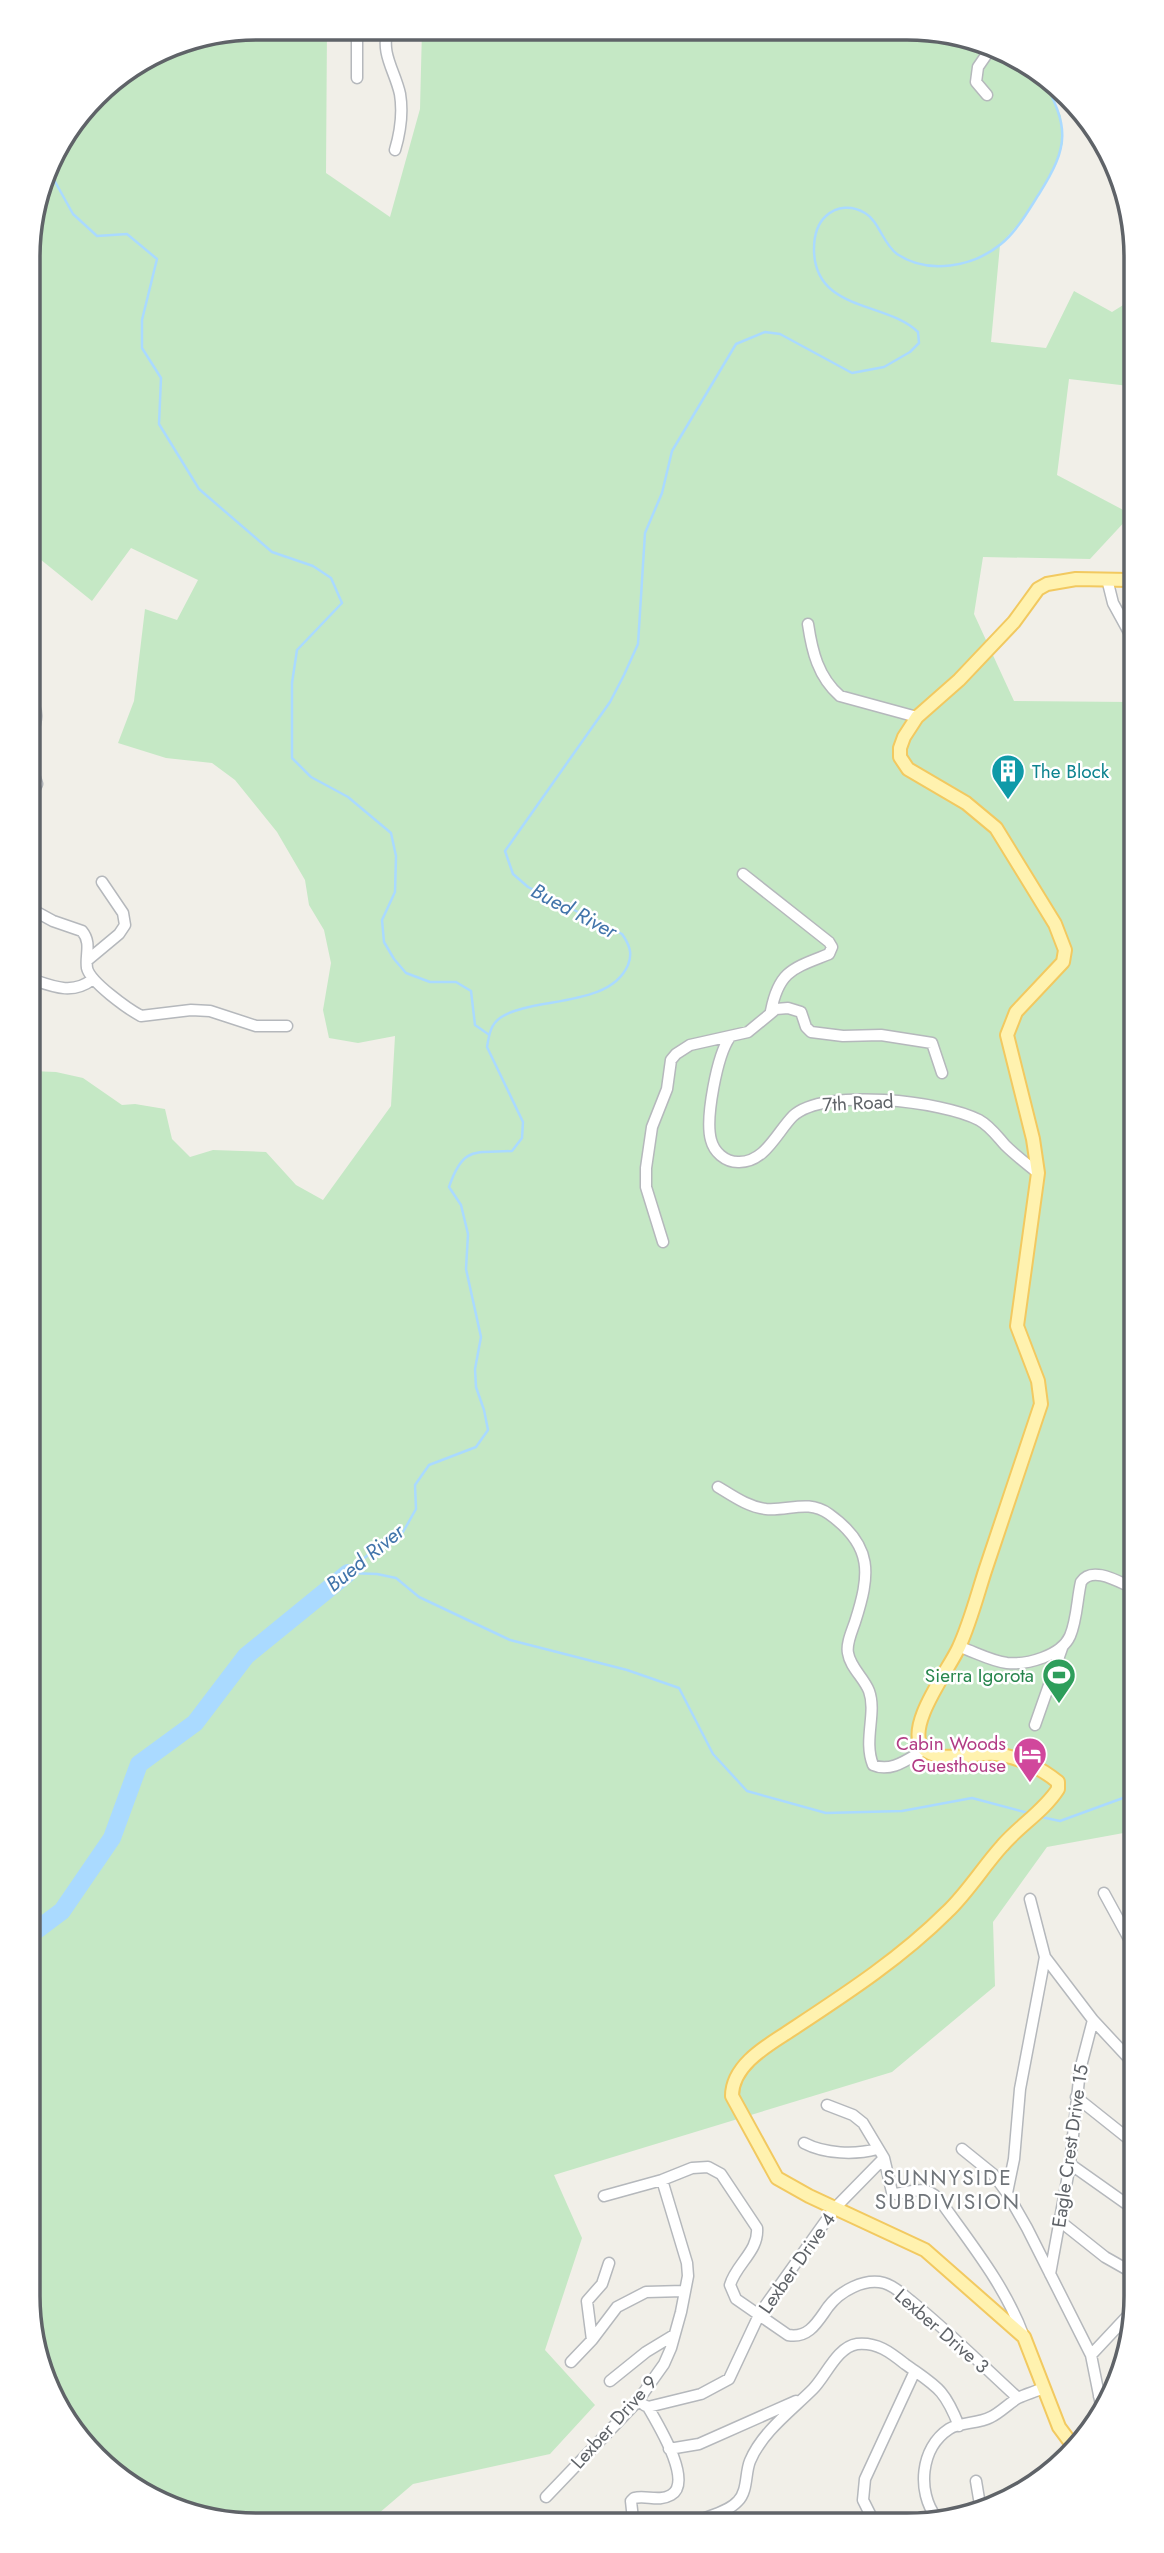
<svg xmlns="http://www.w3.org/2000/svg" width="1164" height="2553" font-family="Jost,sans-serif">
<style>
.green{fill:#c5e8c5}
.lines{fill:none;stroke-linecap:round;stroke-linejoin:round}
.stream{stroke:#aadaff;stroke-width:2.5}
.river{stroke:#aadaff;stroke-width:18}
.minor-casing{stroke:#b5b8bc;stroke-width:13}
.major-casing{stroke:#f2c960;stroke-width:16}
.minor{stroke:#fff;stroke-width:10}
.major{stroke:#fff2af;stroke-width:12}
.labels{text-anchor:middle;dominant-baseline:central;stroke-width:5;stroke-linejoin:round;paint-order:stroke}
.culture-label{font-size:19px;fill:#0d838f;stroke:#fff;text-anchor:start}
.street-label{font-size:19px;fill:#5f6368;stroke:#fff}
.leisure-label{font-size:19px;fill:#27864d;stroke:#fff;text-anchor:end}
.hotel-label{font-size:19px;fill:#b23c85;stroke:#fff;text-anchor:end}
.water-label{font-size:21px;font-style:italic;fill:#4174aa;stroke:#fff}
.neighbourhood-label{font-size:21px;letter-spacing:2px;fill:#70757a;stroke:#fff}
.rim{fill:none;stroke:#5f6368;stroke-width:3.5}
</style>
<rect width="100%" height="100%" fill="#f1efe8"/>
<!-- green -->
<path class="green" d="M257,28H327L326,173L390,217L420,109L422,29L951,32L1042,77L1061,116L1063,143L1056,165L1022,220L1000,245L991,342L1046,348L1074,291L1112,312L1128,302L1129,386L1069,379L1057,475L1129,513V517L1090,559L983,557L974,614L1014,701L1130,702L1134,1840L1129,1832L1047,1847L993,1922L995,1986L892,2072L554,2175L582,2238L545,2350L595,2405L550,2454L413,2484L371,2520L213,2521L106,2468L66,2423L36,2356L31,1071L56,1072L83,1078L122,1105L135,1104L165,1109L172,1139L190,1157L213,1150L266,1152L296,1185L323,1200L391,1106L395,1036L358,1043L329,1038L323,1010L331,963L324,930L309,905L305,880L277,832L235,780L212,763L166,758L118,743L134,701L145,609L177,620L198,580L131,548L92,601L30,551L29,242L51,156L106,85L170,45Z"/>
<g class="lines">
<!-- stream -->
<path class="stream" d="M48,169L73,214L97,236L127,234L157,259L142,320V348L161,378L159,424L199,489L272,552L313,566L331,578L342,603L297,650L292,683V758L311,777L348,797L391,833L396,856L395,892L382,920L384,942L394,959L406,973L430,982H456L471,991L475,1025L488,1034
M348,1573L382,1542L403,1532L416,1509L415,1485L429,1465L476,1447L488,1430L484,1410L476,1387L475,1369L481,1337L466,1269L468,1234L461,1205L449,1187C463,1146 474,1153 512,1151L522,1138L523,1122L487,1047C489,1036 490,1025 500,1018C531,996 609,1009 628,965C633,953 629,944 622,934L528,887L513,874L505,851L610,702L624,675L638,644L645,533L662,493L672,451L736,344L765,332L780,334L852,373L884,367L910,352L919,343L918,332C886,301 814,312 814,249C814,237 816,225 826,216C837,206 852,205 865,213C879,221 883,244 897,254C928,275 973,267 1001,244C1017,231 1028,211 1039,194C1070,145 1069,127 1042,77
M348,1573L377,1574L396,1578L419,1597L510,1640L627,1670L679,1688L713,1754L747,1791L826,1813L902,1811L972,1798L1028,1813
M1041,1817L1060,1821L1134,1794"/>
<!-- river -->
<path class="river" d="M34,1932L62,1911L112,1838L139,1764L195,1723L246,1656L348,1573"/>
<!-- minor casing -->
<g class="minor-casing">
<path id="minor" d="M357,29V78
M388,29C380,53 395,71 400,94C403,112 400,133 395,150
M987,95L976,82L978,67L989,51
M1107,579L1113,603L1130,634
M808,624C812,651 818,677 840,696L917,717
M30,701C42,712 33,729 30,743
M30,762L37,784L30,799
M743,874L829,942L832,947L829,954C794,968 779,970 771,1011
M31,909L53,921L82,931C92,943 85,955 87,968C90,982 128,1009 141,1016L191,1010L210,1011L256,1026H287
M89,959L119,934L125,925L123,913L102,882
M31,979C54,987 73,995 93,979
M730,1037C717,1055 705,1119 711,1140C714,1152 725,1162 738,1162C765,1163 777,1132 793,1116C824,1087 943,1101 979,1120C990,1126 997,1136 1005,1145C1015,1155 1027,1164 1038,1173
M663,1242L646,1187V1168L652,1127L667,1089L671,1060L676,1054L690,1045L748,1032L776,1009L788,1008L801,1012L806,1027L811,1032L843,1036L881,1035L932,1043L942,1073
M718,1487C733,1496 748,1507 766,1509C789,1511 808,1499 829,1514C874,1546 870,1575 855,1622C852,1631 846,1644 848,1653C850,1667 864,1678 869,1691C877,1713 863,1740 873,1765C891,1773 908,1759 924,1750
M960,1647C975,1652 991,1661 1007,1663C1027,1665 1061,1656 1070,1636C1077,1620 1077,1599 1081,1582C1092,1565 1119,1582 1133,1588
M1035,1725L1062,1648
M1104,1893L1134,1948
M1045,1957L1093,2020L1135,2065
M1076,2097L1135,2144
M827,2105L853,2115L863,2123L884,2158L892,2192L896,2194C914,2191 925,2185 939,2199C970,2243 1005,2285 1024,2337
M804,2143C825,2154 855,2155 877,2149
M962,2149L993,2174L1007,2193L1027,2228L1091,2355L1102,2410
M1070,2164L1135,2210
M1007,2193L1014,2159L1020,2089L1045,1957L1030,1899
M604,2196L662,2180L692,2168L708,2167L721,2174L757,2228C759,2251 736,2264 730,2285L736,2299L788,2335C809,2339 818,2321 828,2307C840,2291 864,2278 884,2283C895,2286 903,2295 911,2301C948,2331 983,2366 1018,2398
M1061,2222L1105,2257L1135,2274
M1050,2274L1070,2164L1080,2070L1093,2020
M592,2340L587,2301L602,2284L609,2263
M1091,2355L1135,2308
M571,2362L592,2340L617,2307L646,2292L684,2291
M610,2381L646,2352L674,2335
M1099,2396L1114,2390
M648,2407L701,2394L729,2379L760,2313L835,2208L884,2158
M669,2449L699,2444L796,2401
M976,2481L981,2511
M546,2497L637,2402L664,2364L671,2348L681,2312L688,2276L687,2263L662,2180
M936,2517C917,2492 920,2448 949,2429C960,2422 978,2424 991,2417C1001,2412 1008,2404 1018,2398C1026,2394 1035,2392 1043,2388
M705,2518C716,2514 730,2510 738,2501C748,2491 745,2473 750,2461C762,2432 792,2410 813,2389C826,2376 837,2347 857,2344C877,2342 890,2352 905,2364C937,2387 944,2388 959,2426
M872,2518L863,2500L865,2479L915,2371
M633,2519L631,2501L634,2498C646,2495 659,2502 671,2495C694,2482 657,2423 648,2407L644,2405"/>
</g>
<!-- major casing -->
<g class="major-casing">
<path id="major" d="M1076,2450L1059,2427L1024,2337L925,2250L809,2196L777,2178L732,2096C732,2067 763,2048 785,2034C841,1997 899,1960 947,1912C968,1892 983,1867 1002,1846C1019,1826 1044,1811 1058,1789V1782C1041,1768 1017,1756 995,1754C976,1752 938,1765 923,1748C904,1727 950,1668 959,1647C970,1623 977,1596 985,1571C1004,1515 1022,1460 1041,1404L1038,1381L1017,1326L1038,1173L1033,1139L1007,1035L1016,1012L1063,962L1065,950L1055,924L996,828L966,803L908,769L900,757V748L904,737L917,717L959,680L1014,622L1038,589L1047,584L1076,579L1129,580"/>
</g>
<!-- minor -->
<use href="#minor" class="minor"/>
<!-- major -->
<use href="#major" class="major"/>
</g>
<!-- icons -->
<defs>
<g id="building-pin" transform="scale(1.75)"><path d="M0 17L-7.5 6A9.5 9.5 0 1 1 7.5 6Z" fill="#0f9aa8" stroke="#fff"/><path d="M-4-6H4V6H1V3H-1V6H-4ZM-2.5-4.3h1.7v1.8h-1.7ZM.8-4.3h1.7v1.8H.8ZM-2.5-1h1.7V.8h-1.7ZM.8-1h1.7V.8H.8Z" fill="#fff"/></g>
<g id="stadium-pin" transform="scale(1.75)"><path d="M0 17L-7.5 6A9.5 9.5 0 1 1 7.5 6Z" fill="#2e9e5b" stroke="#fff"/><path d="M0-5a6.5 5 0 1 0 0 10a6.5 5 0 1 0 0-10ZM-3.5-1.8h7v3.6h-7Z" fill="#fff"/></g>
<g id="hotel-pin" transform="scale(1.75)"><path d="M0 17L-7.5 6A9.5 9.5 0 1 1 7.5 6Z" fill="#d1479c" stroke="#fff"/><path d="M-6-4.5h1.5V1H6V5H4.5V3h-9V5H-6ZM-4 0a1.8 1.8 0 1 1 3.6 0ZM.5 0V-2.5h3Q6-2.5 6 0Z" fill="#fff"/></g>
</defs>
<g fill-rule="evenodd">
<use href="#building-pin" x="1008" y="771"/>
<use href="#stadium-pin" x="1059" y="1675"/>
<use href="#hotel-pin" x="1030" y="1754"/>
</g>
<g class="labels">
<!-- culture labels -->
<g class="culture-label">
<text x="1032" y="771">The Block</text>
</g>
<!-- street labels -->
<g class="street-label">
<text transform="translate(858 1103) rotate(-3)">7th Road</text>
<text transform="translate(1070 2146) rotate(-82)">Eagle Crest Drive 15</text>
<text transform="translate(797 2263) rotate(-55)">Lexber Drive 4</text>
<text transform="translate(942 2331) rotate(41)">Lexber Drive 3</text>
<text transform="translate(614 2422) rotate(-48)">Lexber Drive 9</text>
</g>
<!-- leisure labels -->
<g class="leisure-label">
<text x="1034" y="1675">Sierra Igorota</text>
</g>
<!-- hotel labels -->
<g class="hotel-label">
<text x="1006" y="1743">Cabin Woods<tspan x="1006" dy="22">Guesthouse</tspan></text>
</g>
<!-- water labels -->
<g class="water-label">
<text transform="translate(574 911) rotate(28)">Bued River</text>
<text transform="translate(365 1558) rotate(-39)">Bued River</text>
</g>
<!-- neighbourhood labels -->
<g class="neighbourhood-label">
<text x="948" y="2178">SUNNYSIDE<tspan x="948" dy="24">SUBDIVISION</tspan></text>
</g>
</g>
<!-- crop -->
<path d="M0 0H1164V2553H0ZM257 40H907A217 217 0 0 1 1124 257V2296A217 217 0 0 1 907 2513H257A217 217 0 0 1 40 2296V257A217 217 0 0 1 257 40Z" fill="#fff" fill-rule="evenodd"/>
<path class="rim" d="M257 40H907A217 217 0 0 1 1124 257V2296A217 217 0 0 1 907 2513H257A217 217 0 0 1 40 2296V257A217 217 0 0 1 257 40Z"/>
</svg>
